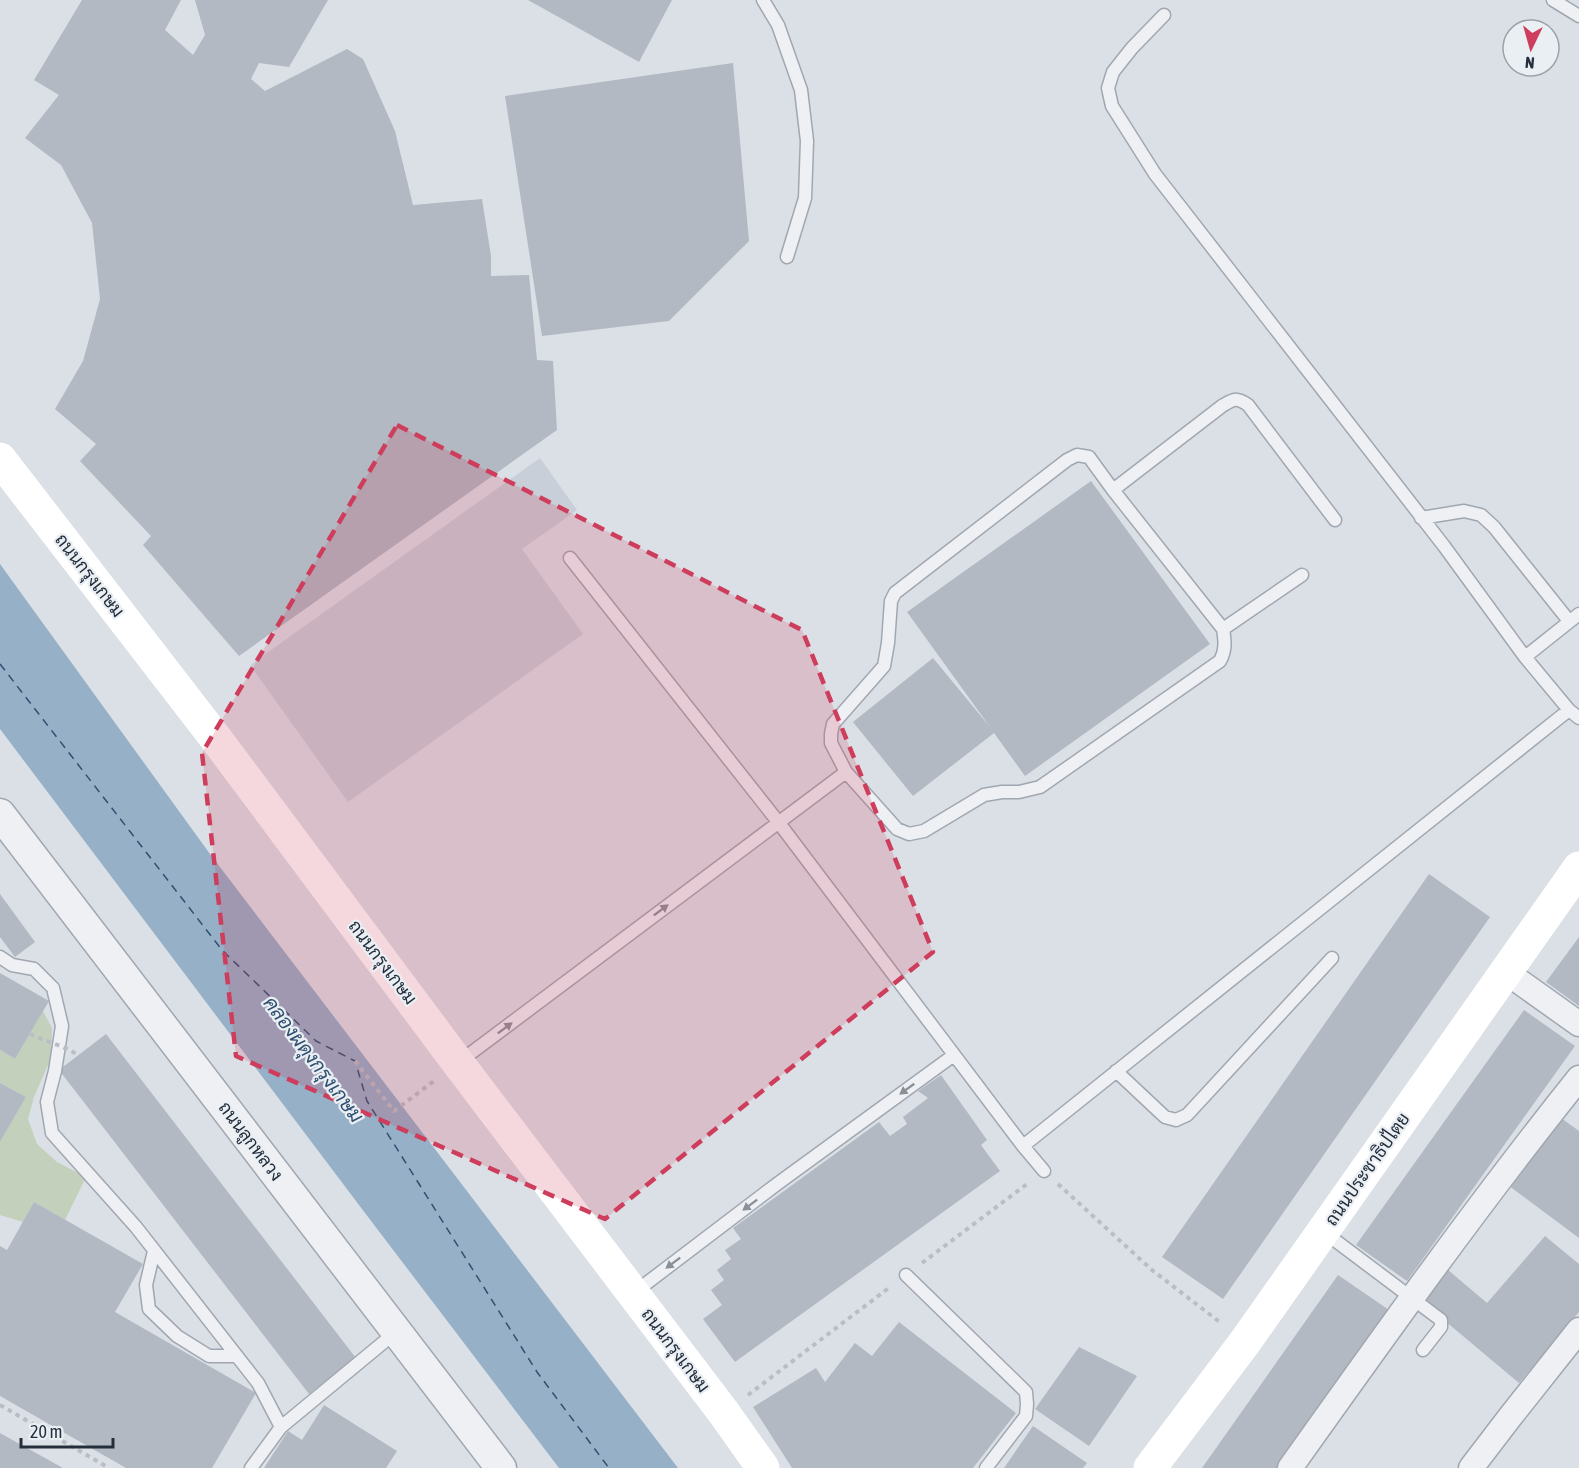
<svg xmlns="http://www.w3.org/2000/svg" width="1579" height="1468" font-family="'Asap Condensed',Sarabun,sans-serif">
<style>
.built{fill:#c9cfd8}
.green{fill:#c2d0bc}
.water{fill:#95b0c7}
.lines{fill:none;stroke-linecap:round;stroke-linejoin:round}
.ferry{stroke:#2f5070;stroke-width:1.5;stroke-dasharray:8 6;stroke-linecap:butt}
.building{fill:#b2b9c3}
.service-casing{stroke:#a1a7b0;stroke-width:15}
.minor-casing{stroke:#a1a7b0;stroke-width:27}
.tertiary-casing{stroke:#a1a7b0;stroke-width:33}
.path{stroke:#babec4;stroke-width:4;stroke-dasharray:4.5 4.5;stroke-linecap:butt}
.service{stroke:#eef0f4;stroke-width:12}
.minor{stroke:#eef0f4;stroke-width:24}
.tertiary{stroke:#eef0f4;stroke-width:30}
.secondary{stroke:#fff;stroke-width:33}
.path-bridge{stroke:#babec4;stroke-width:4;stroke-dasharray:4.5 4.5;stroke-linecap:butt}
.oneway{fill:#8a9098}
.marked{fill:#ce3d5b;fill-opacity:0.2;stroke:#ce3d5b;stroke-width:4.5;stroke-dasharray:12 8;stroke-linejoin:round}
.labels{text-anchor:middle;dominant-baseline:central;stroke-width:4.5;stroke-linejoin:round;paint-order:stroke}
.street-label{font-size:18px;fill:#252f3c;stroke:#eaeff4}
.water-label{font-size:20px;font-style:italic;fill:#2f5070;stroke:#eaeff4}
</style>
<rect width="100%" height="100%" fill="#dbe0e6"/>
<!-- built -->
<path class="built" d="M540,458L577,510L522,549L583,634L348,802L250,665Z"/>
<!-- green -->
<path class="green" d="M43,1011L52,1028L51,1058L34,1097L28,1119L37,1144L57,1162L86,1177L65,1220L34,1202L23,1222L0,1215V1142L26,1097L0,1083V1050L15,1059Z"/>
<!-- water -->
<path class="water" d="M0,564L210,854L678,1468H559L362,1209L0,729Z"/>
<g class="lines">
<!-- ferry -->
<path class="ferry" d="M0,664L222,950L316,1041L355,1061L367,1101L537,1372L609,1468"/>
</g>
<!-- building -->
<path class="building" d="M82,0H181L165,30L193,55L205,35L195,0H328L289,67L259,63L251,79L265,91L347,49L363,59L395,131L413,205L482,199L491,256V276L529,275L537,360L553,361L557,430L239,656L143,545L151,536L80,461L96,444L55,409L83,361L100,299L92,223L61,165L25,138L59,95L34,80Z
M528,0H672L639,62Z
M733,63L749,241L669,321L542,336L505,96Z
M1091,481L1210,644L1025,776L994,733L913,796L853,722L933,658L990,727L907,612Z
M1429,874L1490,917L1223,1299L1162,1257Z
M0,894L35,942L15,957L0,937Z
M1579,937V1006L1546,982Z
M0,973L49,1001L15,1059L0,1050Z
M1524,1010L1575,1046L1407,1281L1356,1245Z
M106,1034L356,1358L309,1394L59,1070Z
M941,1075L987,1140L981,1145L1000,1171L735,1362L703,1319L722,1305L711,1290L724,1280L717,1270L731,1259L725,1250L741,1239L733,1228L879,1122L890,1136L907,1124L903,1117L928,1098L918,1091Z
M0,1083L26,1097L0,1142Z
M1557,1115L1579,1131V1238L1505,1183Z
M34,1202L143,1264L115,1312L256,1393L212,1468H126L0,1396V1246L7,1250Z
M1545,1236L1579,1264V1312L1519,1383L1420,1300L1447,1269L1487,1303Z
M1338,1275L1389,1310L1277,1468H1202Z
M899,1322L1016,1413L973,1468H792L753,1407L816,1368L825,1382L855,1343L872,1356Z
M1079,1347L1137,1376L1089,1446L1035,1409Z
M324,1405L397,1451L386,1468H264L288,1431L302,1440Z
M1033,1426L1087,1463L1083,1468H1004Z
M0,1433L63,1468H0Z"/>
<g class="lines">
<!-- service casing -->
<g class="service-casing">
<path id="service" d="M763,0L778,25L801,90L807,141L805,198L787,257
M1553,0L1579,16
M1164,15L1132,48L1113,72L1108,88L1112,106L1155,174L1444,546L1525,657L1569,710L1579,718
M1077,455L1089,457L1113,490L1223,629C1225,641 1226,650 1220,661L1040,787L1019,792H1002L984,795L924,831L909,834L897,829L846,772L831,743V734L833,724L884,666L888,643L891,601L895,593L1067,460Z
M1113,490L1222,406C1234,399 1236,397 1248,405L1335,520
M1421,518L1464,511L1481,515L1494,527L1569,621
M570,558L779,823L1023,1146L1044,1171
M1223,629L1302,575
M1525,657L1579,614
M0,957L12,965L34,969L53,988L62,1026L55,1071L47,1102L52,1133L136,1227L258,1383L281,1427
M459,1062L846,772
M1116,1071L1165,1117L1176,1120L1187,1115L1332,958
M1023,1146L1569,710
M1324,1232L1441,1320V1327L1423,1350
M154,1251L146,1285L149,1309L177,1336L209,1356H236
M906,1275L1026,1392L1027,1404L1026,1416L986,1468
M635,1292L777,1184L954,1055
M251,1468L281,1427L396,1332"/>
</g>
<!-- minor casing -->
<g class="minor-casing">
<path id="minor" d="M1506,972L1579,1024
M1290,1468C1384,1336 1478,1204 1579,1078
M1471,1468L1510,1417L1579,1330"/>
</g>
<!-- tertiary casing -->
<g class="tertiary-casing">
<path id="tertiary" d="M0,814L501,1468"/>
</g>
<!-- path -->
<path class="path" d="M355,1061L394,1111L434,1081
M1058,1184L1152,1270L1221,1323
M922,1263L1027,1184
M748,1395L890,1287
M0,1405L109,1468"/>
<!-- service -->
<use href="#service" class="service"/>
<!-- minor -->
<use href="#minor" class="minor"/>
<!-- tertiary -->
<use href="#tertiary" class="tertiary"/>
<!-- secondary -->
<path class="secondary" d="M0,459L217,740L458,1063L724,1413L763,1468
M1150,1468L1245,1342L1579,868"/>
<!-- path-bridge -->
<path class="path-bridge" d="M30,1034C46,1042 63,1045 78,1055"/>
</g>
<!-- one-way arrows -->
<defs><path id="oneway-solid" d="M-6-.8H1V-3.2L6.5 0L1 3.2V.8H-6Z" transform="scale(1.5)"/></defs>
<g class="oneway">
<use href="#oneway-solid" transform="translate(661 910) rotate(-37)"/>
<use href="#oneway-solid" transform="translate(505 1028) rotate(-37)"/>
<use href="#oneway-solid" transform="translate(907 1089) rotate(144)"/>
<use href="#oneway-solid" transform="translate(750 1205) rotate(143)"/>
<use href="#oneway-solid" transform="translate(673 1263) rotate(143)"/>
</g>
<!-- marked area -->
<path class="marked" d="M397,425L802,630L933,952L605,1219L236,1056L202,753Z"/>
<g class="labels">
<!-- street labels -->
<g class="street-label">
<text transform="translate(90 575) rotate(52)">ถนนกรุงเกษม</text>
<text transform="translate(383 962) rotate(53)">ถนนกรุงเกษม</text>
<text transform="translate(251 1141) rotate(53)">ถนนลูกหลวง</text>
<text transform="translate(1367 1169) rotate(-55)">ถนนประชาธิปไตย</text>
<text transform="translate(676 1350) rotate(53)">ถนนกรุงเกษม</text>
</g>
<!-- water labels -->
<g class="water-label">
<text transform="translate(314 1059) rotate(53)">คลองผดุงกรุงเกษม</text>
</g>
</g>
<!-- north arrow -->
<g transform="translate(1531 48) rotate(185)"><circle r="28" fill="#eaeff4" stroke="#9ba2aa" stroke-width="1.5"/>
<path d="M0-4.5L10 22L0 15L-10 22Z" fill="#ce3d5b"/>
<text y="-9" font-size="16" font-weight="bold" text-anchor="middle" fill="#252f3c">N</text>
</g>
<!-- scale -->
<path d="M21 1438v9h92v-9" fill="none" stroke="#252f3c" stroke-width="3"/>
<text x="30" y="1438" font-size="18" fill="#252f3c" stroke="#eaeff4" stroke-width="4.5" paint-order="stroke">20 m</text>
</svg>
